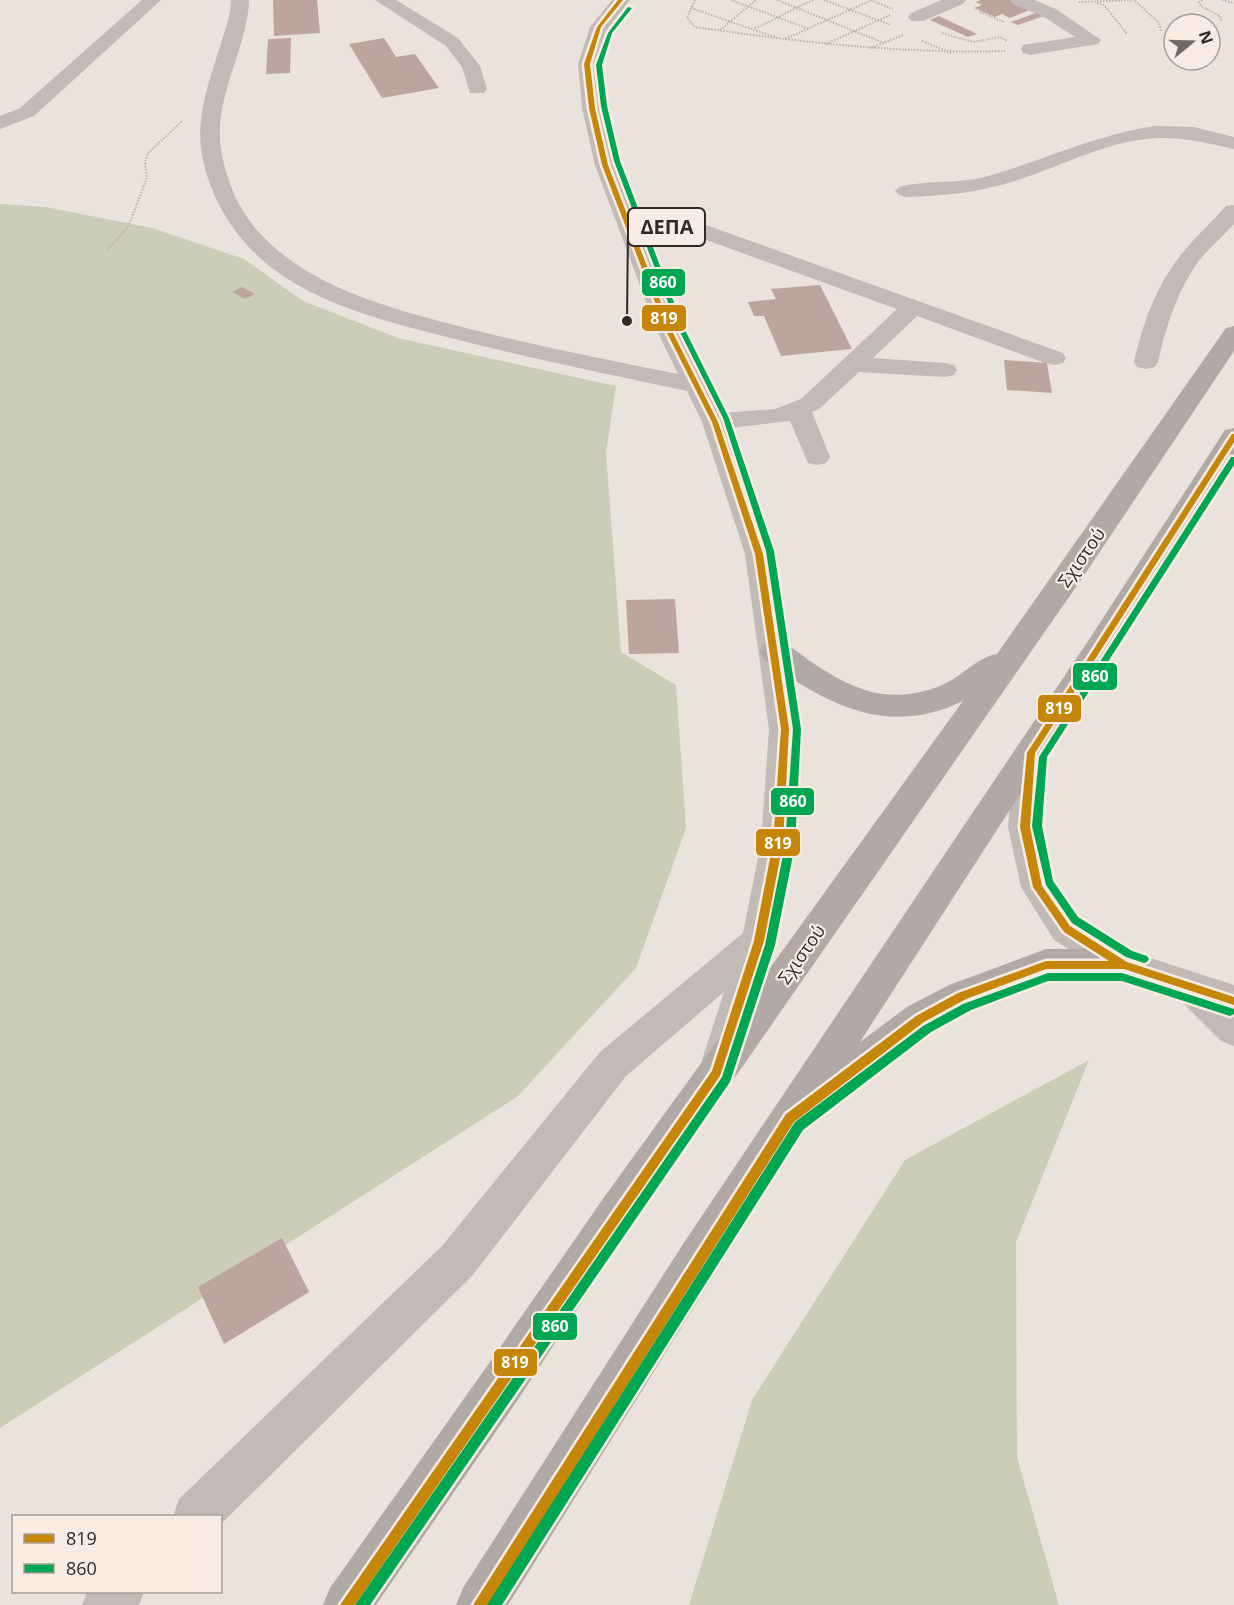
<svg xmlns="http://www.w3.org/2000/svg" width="1234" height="1605" font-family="'Open Sans',sans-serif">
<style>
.green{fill:#cccdb8}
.building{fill:#bca59f}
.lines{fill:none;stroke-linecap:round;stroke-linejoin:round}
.path{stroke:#bab3af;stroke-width:2;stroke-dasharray:1.5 1.5;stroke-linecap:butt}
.minor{fill:#c2bab6;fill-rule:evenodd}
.major{fill:#b0a9a6;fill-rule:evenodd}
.bus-1-casing{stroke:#f7ece3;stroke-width:5}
.bus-2-casing{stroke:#f7ece3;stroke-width:5}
.bus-1{fill:#c6860a;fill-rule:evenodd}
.bus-2{fill:#00a651;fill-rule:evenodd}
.labels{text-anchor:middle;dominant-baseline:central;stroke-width:4.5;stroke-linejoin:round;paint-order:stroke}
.street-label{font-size:18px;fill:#322826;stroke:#f7ece3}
.leader{fill:none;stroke:#322826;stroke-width:2}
.callout-dot{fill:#322826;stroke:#f7ece3;stroke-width:2}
.callout{fill:#f7ece3;stroke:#322826;stroke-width:2}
.callout-label{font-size:20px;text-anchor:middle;font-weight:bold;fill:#322826}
.line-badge{stroke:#f7ece3;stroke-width:2}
.badge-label{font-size:16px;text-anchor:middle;font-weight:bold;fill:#fff}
</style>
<rect width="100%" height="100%" fill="#eae2dd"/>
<!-- green -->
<path class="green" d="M0,204L46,207L152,228L244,259L303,301L398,338L616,386L606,453L621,652L676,685L686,828L636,968L518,1096L0,1428Z
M1089,1060L1016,1242L1017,1457L1059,1605H689L752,1400L905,1160Z"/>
<!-- building -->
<path class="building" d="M273,0H317L320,33L274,36Z
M981,0H1011L1032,9L1010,18L1002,14L995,17L974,8L982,5L976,2Z
M1036,13L1044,16L1018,25L1011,22Z
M939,16L977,34L968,37L930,20Z
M291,38L290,73L266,74L268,39Z
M384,38L396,57L415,54L439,88L382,98L349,44Z
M820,285L852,349L781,356L764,316H754L748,302L776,299L771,289Z
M242,287L255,294L245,299L232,292Z
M1004,360L1047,363L1052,393L1007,390Z
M675,599L679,653L629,654L626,600Z
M282,1238L309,1292L224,1344L198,1287Z"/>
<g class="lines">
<!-- path -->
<path class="path" d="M695,0L687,18L695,27C799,42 901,54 1006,51
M731,0L809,29
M777,0L884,43
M824,0L891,25
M870,0L893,9
M1202,0L1199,2L1201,6L1220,16L1222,22
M1222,0L1234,3
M1135,1L1159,23L1161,31
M1079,2L1135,0
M1097,3L1104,5L1127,34
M691,8L778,38
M980,12L1004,22
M755,28C776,20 793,8 814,0
M720,30L756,0
M942,33L973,42L1000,37L1007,41
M785,39L872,0
M922,41L951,53
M826,44L890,15
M871,48L903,35
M108,249L128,227L147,178L145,162L147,154L182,121"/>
<!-- minor -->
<path class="minor" d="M142,0H161L34,116L0,129V116L20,108Z
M231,0H249V4C245,55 211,102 222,155C227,181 238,208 256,229C307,288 393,309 466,328C536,346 607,360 678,374L657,331L595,165L582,108L578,64L590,27L612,0H630L608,28L596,64L602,108L615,165L681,331L723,413L775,409L801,399L897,309L698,237L695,232L698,227L706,225L1063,353L1066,358L1063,363L1054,365L1045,363L917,316L873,358L945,363L954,365L957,370L954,375L945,377L859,372L819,409L812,412L830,457L826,463L817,465L808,463L790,421L730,428L773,554L801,729L795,843L777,941L734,1072L721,1077L708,1072L702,1060L724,992L626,1076L472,1276L220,1525V1516H173L179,1499L442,1246L600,1052L743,933L761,843L769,729L745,554L702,422L687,391C605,374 524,357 443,336C384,321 317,304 268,265C234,237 210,198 202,155C195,116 211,76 222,40C226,27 231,14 231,0Z
M375,0H396L458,38L480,66L487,89L484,93H470L462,67L446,46Z
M942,0H966L963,4L923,21H911L908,17L911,13Z
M1010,0H1034L1056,9L1101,40L1098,44L1092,45L1030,55L1023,53L1021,49L1023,45L1075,37L1044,17L1013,4Z
M1156,126L1194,127L1234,137V149C1208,143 1184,137 1158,138C1109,140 1064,165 1018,180C981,192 945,196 906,197L899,195L895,191L899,187C926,180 957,184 985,177C1043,161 1096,134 1156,126Z
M1234,205V224C1222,237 1209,248 1198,262C1177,291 1166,327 1158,362L1155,367L1146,369L1137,367L1134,362C1143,322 1158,281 1185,250C1198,234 1213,221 1226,206Z
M1031,741L1042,744L1047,753L1042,827L1054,883L1080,918L1135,953L1234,985V1046L1221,1041L1179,999L1111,976L1054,940L1021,887L1008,827L1015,753L1020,744Z
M87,1592H144L139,1605H82Z"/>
<!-- major -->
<path class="major" d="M1234,326V351L1085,574L633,1224L517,1401L376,1605H323L330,1588L485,1369L605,1196L963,701C887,738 827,704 764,660L760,652L764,644C769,643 773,641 778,642C791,644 802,656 813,663C834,677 858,691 883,694C909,697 936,691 958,676C970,668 982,656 997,654L1226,328Z
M1234,428V457L1113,650L860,1042L907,1007L949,985L1046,949H1124L1137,954L1142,965L1137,976L1124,981H1047L975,1007L933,1031L825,1115L811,1120L508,1605H456L463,1588L685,1241L1092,635L1225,430Z"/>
<!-- bus-1 casing -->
<g class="bus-1-casing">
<path id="bus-1" d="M618,0H623L601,27L590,64L595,108L608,165L672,331L718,422L763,554L789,729L783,843L764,941L720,1076L355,1605H340L712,1071L754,941L773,843L781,729L755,554L712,422L666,331L602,165L589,108L584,64L597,27Z
M1232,434H1234V442L1035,753L1030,827L1042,886L1070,926L1127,962L1234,997V1005L1124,969H1046L966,999L924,1022L794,1122L488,1605H473L786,1114L916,1016L958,993L1046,961H1109L1064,932L1033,887L1020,827L1027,753Z"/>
</g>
<!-- bus-2 casing -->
<g class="bus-2-casing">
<path id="bus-2" d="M628,7L632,8L612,33L602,65L607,106L620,161L683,326L729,418L774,551L801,729L795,845L775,945L730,1082L370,1605H355L722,1077L765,945L785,845L793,729L766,551L723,418L677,326L614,161L601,106L596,65L608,33Z
M1231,457H1234V465L1047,757L1042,826L1053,881L1078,917L1132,951L1147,956L1149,959L1147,962L1144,963L1126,957L1072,923L1046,885L1032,826L1039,757Z
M1048,973H1122L1234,1009V1014L1230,1016L1122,981H1048L971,1010L931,1032L803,1130L502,1605H487L795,1122L923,1026L963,1004Z"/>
</g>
<!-- bus-1 -->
<use href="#bus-1" class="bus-1"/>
<!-- bus-2 -->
<use href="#bus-2" class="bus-2"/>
</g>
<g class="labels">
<!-- street labels -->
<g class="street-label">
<text transform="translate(1081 557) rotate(-55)">Σχιστού</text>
<text transform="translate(801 954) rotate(-55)">Σχιστού</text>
</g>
</g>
<!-- callouts -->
<path class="leader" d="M627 321L628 227"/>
<circle class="callout-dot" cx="627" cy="321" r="6"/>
<rect class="callout" x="628" y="208" width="77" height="38" rx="6"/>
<g class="callout-label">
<text x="667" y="234">ΔΕΠΑ</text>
</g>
<g class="line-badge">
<rect x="641" y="268" width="45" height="29" rx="6" fill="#00a651"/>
<rect x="641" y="304" width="46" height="28" rx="6" fill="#c6860a"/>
<rect x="1072" y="662" width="46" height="29" rx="6" fill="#00a651"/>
<rect x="1037" y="694" width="45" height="29" rx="6" fill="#c6860a"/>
<rect x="770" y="787" width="45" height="29" rx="6" fill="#00a651"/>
<rect x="755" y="828" width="46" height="29" rx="6" fill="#c6860a"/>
<rect x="532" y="1312" width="46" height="29" rx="6" fill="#00a651"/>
<rect x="493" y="1348" width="45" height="29" rx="6" fill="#c6860a"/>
</g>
<g class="badge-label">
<text x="663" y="288">860</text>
<text x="664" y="324">819</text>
<text x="1095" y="682">860</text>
<text x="1059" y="714">819</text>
<text x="793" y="807">860</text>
<text x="778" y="849">819</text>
<text x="555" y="1332">860</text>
<text x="515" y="1368">819</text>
</g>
<!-- legend -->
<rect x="12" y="1515" width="210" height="78" fill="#f7ece3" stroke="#a89e97" stroke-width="1.5"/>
<rect x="24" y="1534" width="30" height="9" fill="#c6860a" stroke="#a89e97" stroke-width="1.5"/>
<text x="66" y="1545" font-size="18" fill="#322826">819</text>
<rect x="24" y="1564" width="30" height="9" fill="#00a651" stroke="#a89e97" stroke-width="1.5"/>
<text x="66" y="1575" font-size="18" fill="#322826">860</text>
<!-- north arrow -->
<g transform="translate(1192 42) rotate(71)"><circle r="28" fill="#f7ece3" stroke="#a89e97" stroke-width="1.5"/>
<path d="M0-4.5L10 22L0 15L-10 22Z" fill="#726966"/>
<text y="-9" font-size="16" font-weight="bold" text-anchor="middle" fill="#322826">N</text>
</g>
</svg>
